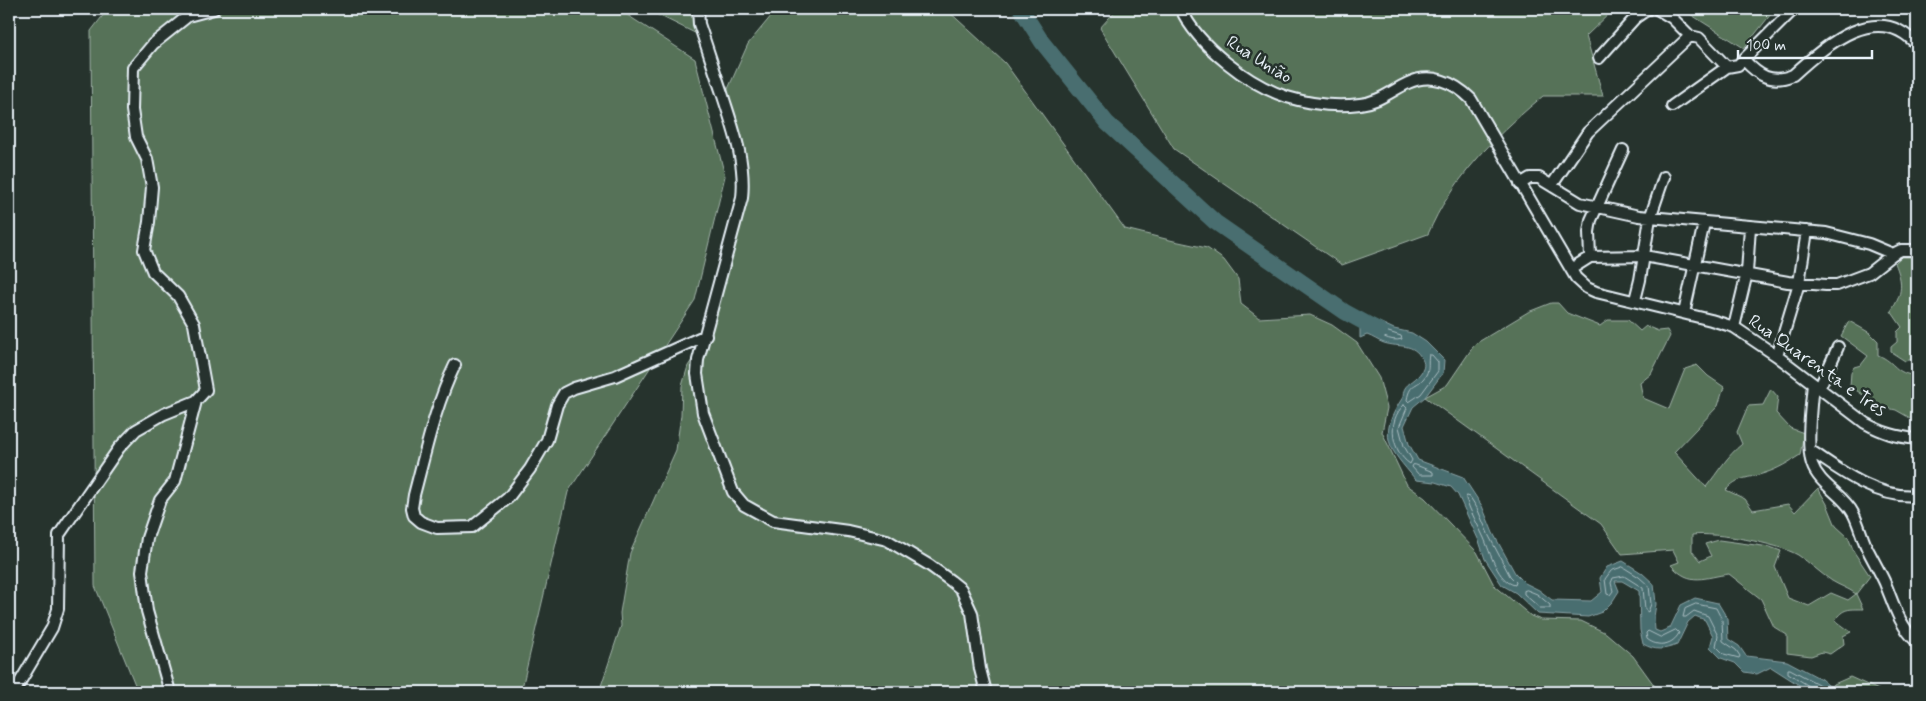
<svg xmlns="http://www.w3.org/2000/svg" width="1926" height="701" font-family="Mynerve,sans-serif">
<style>
.green{fill:#577258;stroke:#a0b2a8;fill-rule:evenodd}
.water{fill:#4a6e70;stroke:#89a2a6}
.lines{fill:none;stroke-linecap:round;stroke-linejoin:round}
.shore{stroke:#a9bdc2;stroke-width:1}
.river{stroke:#4a6e70;stroke-width:16}
.street-casing{stroke:#e8f1f8;stroke-width:14}
.street{stroke:#26332d;stroke-width:10}
.labels{text-anchor:middle;dominant-baseline:central;stroke-width:5;stroke-linejoin:round;paint-order:stroke}
.street-label{font-size:18px;fill:#e8f1f8;stroke:#26332d}
</style>
<rect width="100%" height="100%" fill="#26332d"/>
<filter id="ink" filterUnits="userSpaceOnUse"><feTurbulence type="fractalNoise" baseFrequency=".02" numOctaves="2"/><feDisplacementMap in="SourceGraphic" scale="10" xChannelSelector="R" yChannelSelector="G"/><feConvolveMatrix kernelMatrix="1 2 1 2 8 2 1 2 1" color-interpolation-filters="sRGB"/></filter>
<g filter="url(#ink)">
<!-- green -->
<path class="green" d="M108,9H618L695,59L725,176L695,300L568,492L521,692H138L95,586L91,31Z
M646,9H697L703,37Z
M777,9H946L1005,63L1125,229L1174,241L1207,248L1224,260L1238,279L1241,304L1259,318L1310,315L1332,325L1357,343L1379,378L1387,408L1382,432L1407,485L1425,498L1477,552L1494,585L1531,616L1541,620L1581,621L1606,633L1633,656L1654,685L1655,692H599L621,626L620,613L630,553L676,450L681,415L682,386L688,366L703,344L744,182L724,98L748,44Z
M1117,9H1614L1586,36L1603,96H1543C1508,125 1473,158 1448,197C1440,208 1434,221 1428,234L1342,265L1174,149L1100,28Z
M1682,9H1775L1744,48Z
M1901,257H1917V358L1905,361L1891,352V347L1897,342V332L1902,327L1891,311C1903,294 1903,282 1895,263Z
M1551,303H1558L1567,313L1600,326L1608,320H1628L1640,331L1646,326L1658,331L1667,330L1670,336L1651,374L1640,383L1643,398L1669,409L1685,369L1697,365L1708,376L1724,387L1718,406L1674,452L1706,487C1718,472 1727,456 1742,444L1737,432L1748,406L1763,405L1771,389L1778,397L1776,413L1790,428L1804,433L1800,455C1789,462 1778,469 1765,473C1748,479 1738,476 1726,490L1745,499L1753,510L1788,504L1795,512L1818,488L1827,504L1836,526L1848,537L1854,552L1870,576L1856,594L1863,609C1849,609 1843,608 1835,620L1851,632L1843,636L1844,644L1830,654L1822,652L1811,656L1787,653V635L1774,627L1761,599L1729,574C1704,577 1691,587 1671,565L1679,562L1673,550L1622,554L1601,524L1425,397L1447,385L1475,344L1528,312ZM1692,535C1715,532 1777,543 1798,555C1810,563 1820,573 1832,581C1840,586 1848,588 1856,594L1848,600L1831,593L1809,606L1788,598L1775,567L1781,551L1770,547L1719,540L1705,544L1711,556L1700,561L1692,551Z
M1849,321L1870,333L1878,341V355C1897,363 1893,373 1917,376V419L1910,418L1896,410L1879,406L1850,386L1851,372L1854,367L1861,365L1868,356L1841,336Z
M1850,677L1883,692H1828L1834,684Z"/>
<!-- water -->
<path class="water" d="M1364,315L1394,329L1412,333L1426,342L1444,360L1443,373L1425,397L1413,407L1404,426L1409,444L1418,460L1463,477L1482,506L1493,533L1515,573L1525,583L1539,590L1552,600L1591,601L1602,592L1600,578L1607,567L1623,561L1642,573L1654,584L1656,604L1654,617L1655,630L1660,632L1670,628L1681,605L1695,598L1718,603L1727,618L1728,639L1739,646L1746,656L1787,661L1821,679L1836,692H1810L1771,667L1757,674L1744,672L1735,663L1721,658L1710,647L1713,636L1705,620L1695,616L1688,622L1677,645C1663,650 1656,651 1643,644L1640,630L1639,591L1622,581H1615L1619,591L1612,602L1602,612L1588,617L1538,614L1516,593L1502,585L1485,559L1479,541L1458,495L1451,487L1435,482L1416,480C1388,447 1377,437 1403,397C1403,384 1411,384 1418,376C1423,371 1426,365 1422,359C1413,342 1400,348 1384,343C1378,341 1373,337 1367,335L1360,338V325Z"/>
<g class="lines">
<!-- shore -->
<path class="shore" d="M1369,323L1379,329L1401,336L1402,339C1390,343 1378,333 1366,329L1365,325Z
M1429,355H1432L1438,362V371L1421,394L1409,402L1407,400C1410,381 1418,388 1426,375C1430,368 1427,361 1429,355Z
M1404,405L1407,408L1399,427L1404,446L1412,460L1410,464C1392,452 1386,421 1404,405Z
M1416,465L1433,472V475H1419L1412,467L1413,465Z
M1467,496L1470,497L1477,508L1489,536L1510,576L1516,582L1515,585C1498,582 1490,552 1484,538C1478,525 1471,513 1466,499Z
M1623,567L1639,577L1649,586L1651,604L1648,612L1645,610L1643,588L1624,576L1613,578L1611,583L1613,591L1610,595L1607,594L1605,579L1611,571Z
M1527,590L1537,594L1550,605V608H1540L1524,594V591Z
M1696,604L1716,608L1722,620L1723,641L1736,650L1740,656L1739,658L1724,654L1716,646L1718,636L1708,616L1694,611L1686,617H1683L1685,609Z
M1676,630L1679,633C1673,645 1658,648 1647,639L1646,633L1648,631L1660,637Z
M1811,692L1809,686L1788,673V669H1790L1818,684L1828,692"/>
<!-- river -->
<path class="river" d="M1021,9L1042,42L1107,123L1215,222L1345,312L1380,331"/>
<!-- street casing -->
<g class="street-casing">
<path id="street" d="M698,9L699,24C707,47 714,70 722,93C733,128 746,161 742,198L698,360L697,374L703,413L733,492L744,505L773,521L848,531L887,540L929,565L951,581L961,589L972,613L980,669L986,692
M1181,9C1198,46 1249,85 1287,97C1310,104 1336,107 1360,104C1379,102 1391,91 1408,83C1431,72 1454,82 1471,99L1576,278L1587,288L1596,292L1711,320L1734,327L1777,356L1865,423C1883,433 1897,437 1917,439
M1657,9L1672,18L1690,36
M1599,58L1635,18L1648,9
M1744,60C1759,76 1771,84 1793,75C1827,44 1878,0 1917,45
M1672,106L1727,67L1738,65L1794,9
M1520,184L1530,178H1539L1580,203L1639,216L1826,233L1869,244L1893,254
M1552,185L1588,132L1690,36L1699,38L1727,67
M1590,257L1589,232L1591,220L1623,150
M1571,269L1590,257L1644,256L1788,282L1826,285H1837L1869,273L1893,254L1901,250H1917
M1635,300L1640,280L1650,218L1664,177
M1684,313L1704,223
M1734,327L1747,273L1750,227
M1777,356L1799,283L1807,231
M455,365C435,406 426,450 414,495L412,508L414,516L421,522L437,528L472,527L508,498L530,469L547,440L557,405L564,393L574,388L615,376L706,335
M1813,384C1811,404 1806,445 1812,464C1819,485 1843,494 1853,513C1860,526 1862,540 1869,552C1874,562 1880,572 1885,583C1894,605 1899,625 1917,642
M1819,389L1838,347
M1810,450C1839,470 1879,500 1917,495
M14,692L52,628L58,609L59,535L119,448L136,430L164,414L196,401L206,390L194,324L178,296L153,272L144,250L149,222L152,187L147,159L136,137L132,110L133,68L153,44L188,16L214,9
M170,692L147,611L142,571L147,538L160,500L175,481L196,401"/>
</g>
<!-- street -->
<use href="#street" class="street"/>
</g>
</g>
<g class="labels">
<!-- street labels -->
<g class="street-label">
<text transform="translate(1259 60) rotate(32)">Rua União</text>
<text transform="translate(1817 366) rotate(35)">Rua Quarenta e Tres</text>
</g>
</g>
<!-- margin -->
<rect width="1926" height="701" fill="none" stroke="#26332d" stroke-width="30"/>
<rect x="15" y="15" width="1896" height="671" fill="none" stroke="#e8f1f8" stroke-width="2" filter="url(#ink)"/>
<!-- scale -->
<path d="M1738 50v8h134v-8" fill="none" stroke="#e8f1f8" stroke-width="2.5"/>
<text x="1746" y="50" font-size="15" fill="#e8f1f8" stroke="#26332d" stroke-width="4" paint-order="stroke">100 m</text>
</svg>
